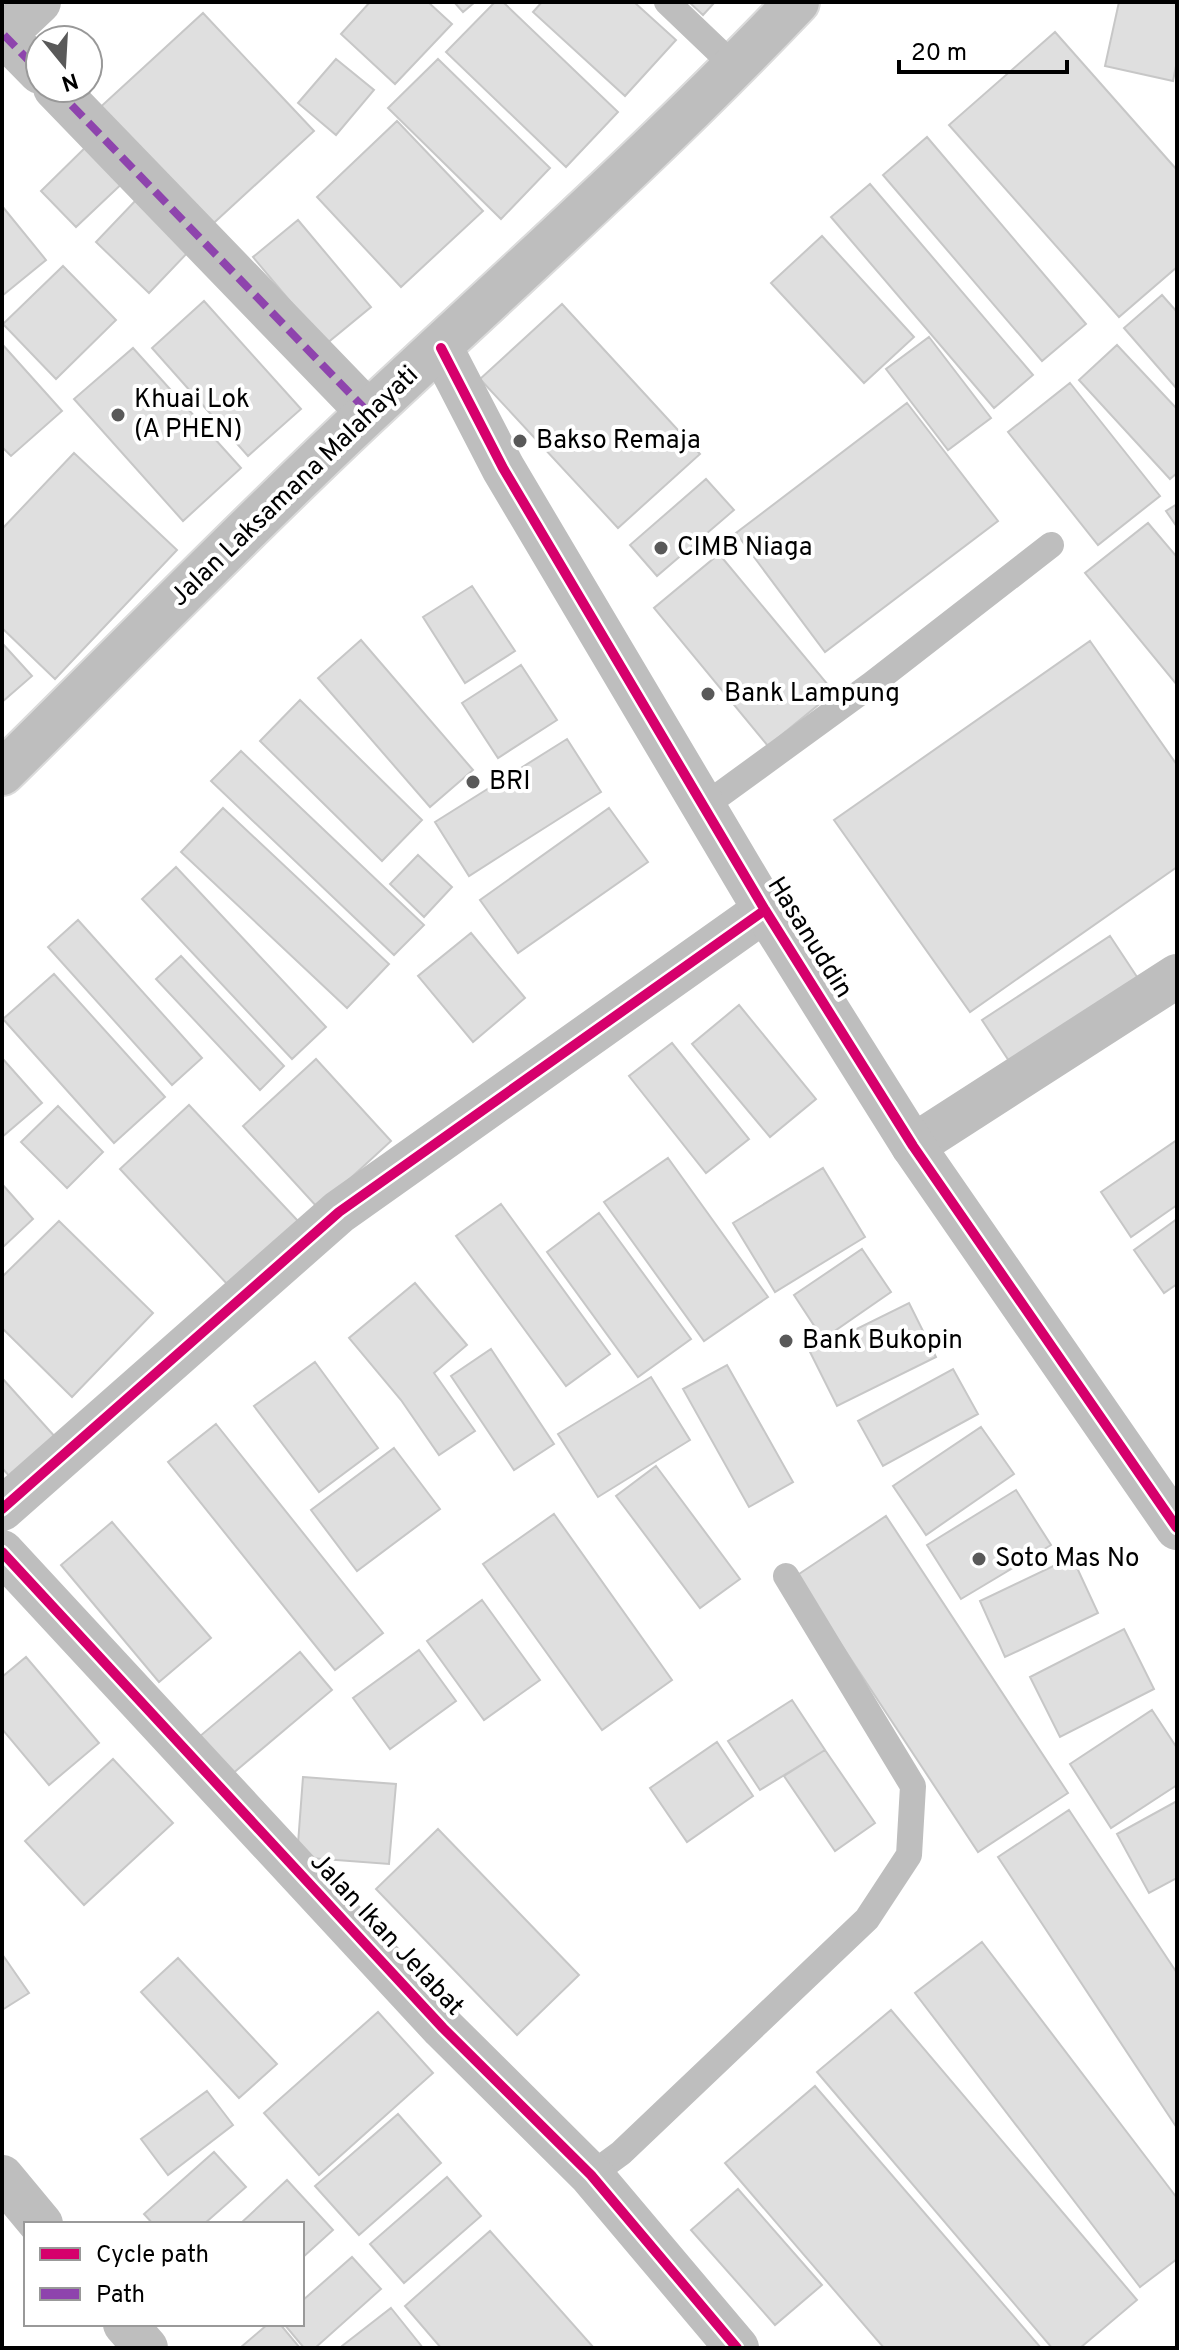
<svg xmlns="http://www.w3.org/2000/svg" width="1179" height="2350" font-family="Overpass,sans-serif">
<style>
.building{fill:#dfdfdf;stroke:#c7c7c7;stroke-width:2}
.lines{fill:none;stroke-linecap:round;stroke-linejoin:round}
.trunk-casing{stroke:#dbdbdb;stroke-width:48}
.service{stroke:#bebebe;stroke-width:26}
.minor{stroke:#bebebe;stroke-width:44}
.tertiary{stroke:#bebebe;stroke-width:44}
.trunk{stroke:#bebebe;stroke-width:44}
.quiet{stroke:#8e44ad;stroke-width:8;stroke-dasharray:16 8;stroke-linecap:butt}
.cycleway-casing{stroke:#fff;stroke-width:15}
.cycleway{stroke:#d6006c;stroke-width:10}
.poi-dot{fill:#595959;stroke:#fff;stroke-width:3}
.labels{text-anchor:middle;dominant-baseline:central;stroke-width:8;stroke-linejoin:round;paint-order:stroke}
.poi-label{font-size:26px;fill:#000;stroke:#fff;text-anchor:start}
.street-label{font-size:26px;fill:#000;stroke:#fff}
</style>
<rect width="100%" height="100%" fill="#fff"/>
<!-- building -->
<path class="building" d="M370,2H428L452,24L395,84L341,34Z
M454,2H475L463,12Z
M495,2H503L618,112L566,167L446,52Z
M542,2H634L676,40L625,96L533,12Z
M689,2H715L703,15Z
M1119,2H1177V61L1173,81L1105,66Z
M203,13L314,131L205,231L95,112Z
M1055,32L1177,170V267L1119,317L949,125Z
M336,59L374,90L336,135L298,103Z
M438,59L550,168L501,219L388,108Z
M397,121L483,211L401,287L317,197Z
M927,137L1086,324L1042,361L883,175Z
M93,140L129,177L76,227L41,191Z
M870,184L1033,375L994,408L831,217Z
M138,198L191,249L149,293L96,242Z
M2,206L46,260L2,296Z
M298,220L371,307L326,344L253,257Z
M822,236L914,337L864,383L771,283Z
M63,266L116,320L56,379L3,324Z
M1162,295L1177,312V389L1124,328Z
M204,301L301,409L248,456L152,348Z
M562,304L700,454L618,528L480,379Z
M929,337L991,418L948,450L886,369Z
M2,344L62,411L11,456L2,447Z
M1117,345L1177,409V473L1170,479L1079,380Z
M133,348L241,468L183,521L74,399Z
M1070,383L1160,496L1098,545L1008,432Z
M907,403L998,521L825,652L736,533Z
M74,453L177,550L55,679L2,628V529Z
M706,479L734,510L657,576L630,545Z
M1177,504V527L1166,511Z
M1148,523L1177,557V685L1085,573Z
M719,554L834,692L768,746L654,608Z
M472,586L515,651L465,683L423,617Z
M361,640L473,770L430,807L318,678Z
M1090,641L1177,765V867L970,1012L834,820Z
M2,643L32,676L2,702Z
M521,665L557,720L498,758L462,703Z
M300,700L422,820L382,861L260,741Z
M567,739L601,792L469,876L435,822Z
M241,751L424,925L394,955L211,781Z
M223,808L389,964L347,1008L181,852Z
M609,808L648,862L518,953L480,900Z
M418,855L452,887L424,917L390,884Z
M176,867L326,1027L292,1059L142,899Z
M78,920L202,1058L172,1085L48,947Z
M471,933L525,998L473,1042L418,976Z
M1110,936L1143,986L1015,1070L982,1020Z
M181,956L284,1066L260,1090L156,979Z
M54,974L165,1097L114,1143L3,1019Z
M739,1005L816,1099L770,1137L692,1044Z
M672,1043L749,1139L706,1173L629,1076Z
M2,1058L42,1103L2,1137Z
M316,1059L391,1141L318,1208L243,1126Z
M189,1105L298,1221L229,1286L120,1169Z
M58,1106L103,1152L67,1188L21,1142Z
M1177,1140V1205L1131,1237L1101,1192Z
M668,1158L768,1297L704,1341L604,1202Z
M823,1168L865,1237L775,1292L733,1223Z
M2,1184L33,1219L2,1248Z
M501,1204L610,1354L566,1386L456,1236Z
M599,1213L691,1339L638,1377L547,1252Z
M1177,1219V1284L1164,1293L1134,1250Z
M59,1221L153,1313L72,1397L2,1328V1277Z
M862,1249L891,1292L823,1339L794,1295Z
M415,1283L467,1345L434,1373L475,1431L439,1455L401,1400L349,1338Z
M909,1303L936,1357L837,1406L810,1352Z
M491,1349L554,1444L514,1470L451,1376Z
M315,1362L378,1448L319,1492L254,1406Z
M727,1365L793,1482L749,1507L683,1389Z
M953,1369L978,1414L883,1466L858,1421Z
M651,1377L690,1440L598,1497L558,1434Z
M2,1378L57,1439L12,1479L2,1468Z
M216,1424L383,1633L335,1670L168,1462Z
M981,1427L1014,1474L926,1535L893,1486Z
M394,1448L440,1509L357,1571L311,1510Z
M656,1466L740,1579L700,1608L616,1496Z
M1016,1490L1051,1545L961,1599L927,1545Z
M554,1514L672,1680L602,1730L483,1564Z
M886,1516L1068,1793L978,1852L796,1576Z
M112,1522L211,1638L159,1682L61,1565Z
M1072,1557L1098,1613L1005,1657L980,1601Z
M482,1600L540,1680L484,1720L427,1641Z
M1124,1629L1154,1689L1060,1737L1030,1677Z
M419,1650L456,1701L390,1749L353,1698Z
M300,1652L332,1690L225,1780L193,1742Z
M26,1657L99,1743L49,1785L2,1729V1677Z
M792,1700L825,1750L760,1790L728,1741Z
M1152,1710L1177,1748V1785L1111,1828L1070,1764Z
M717,1742L753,1796L687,1842L650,1788Z
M825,1750L875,1823L835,1851L784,1776Z
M113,1759L173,1823L84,1905L25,1841Z
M303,1777L396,1784L389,1864L297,1857Z
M1177,1801V1878L1149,1893L1117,1834Z
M1069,1810L1177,1973V2128L998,1857Z
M438,1829L579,1975L517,2035L376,1889Z
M982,1942L1177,2198V2259L1140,2287L915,1993Z
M2,1954L29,1993L2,2010Z
M178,1958L277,2064L239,2098L141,1992Z
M891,2010L1137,2300L1080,2348H1052L817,2072Z
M378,2012L433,2073L319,2175L264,2113Z
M815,2086L1041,2348H884L725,2163Z
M207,2091L233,2125L168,2175L141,2139Z
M398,2114L441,2163L359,2235L315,2186Z
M214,2152L246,2187L204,2224H153L144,2214Z
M447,2177L481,2216L404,2283L370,2244Z
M287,2180L333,2230L302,2258V2224H240Z
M738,2189L822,2285L775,2325L691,2230Z
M490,2231L594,2348H441L405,2306Z
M352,2257L381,2289L315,2348H304L284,2324H302V2301Z
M391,2308L423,2348H343L342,2346Z
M268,2324H280L300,2348H240Z"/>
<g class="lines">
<!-- trunk casing -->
<g class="trunk-casing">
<path id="trunk" d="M2,773C124,653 244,529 369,412C513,277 661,145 797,2"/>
</g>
<!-- service -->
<path class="service" d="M667,2L735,67
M703,807L872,684L1051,545
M591,2175L621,2153L867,1919L909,1855L913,1786L786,1576"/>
<!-- minor -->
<path class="minor" d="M4,35L40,72
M2,37L39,2
M55,88L368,412
M913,1146L1177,976
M2,1509L339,1212L765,910
M2,1552L443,2028L591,2175L737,2348
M2,2177L41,2224
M125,2324L146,2348"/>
<!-- tertiary -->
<path class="tertiary" d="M441,348L503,468L765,910L913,1146L1177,1528"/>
<!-- trunk -->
<use href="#trunk" class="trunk"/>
<!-- quiet -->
<path class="quiet" d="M4,35L40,72
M55,88L368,412"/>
<!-- cycleway casing -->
<g class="cycleway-casing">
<path id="cycleway" d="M441,348L503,468L765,910L913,1146L1177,1528
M2,1509L339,1212L765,910
M2,1552L443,2028L591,2175L737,2348"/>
</g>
<!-- cycleway -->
<use href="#cycleway" class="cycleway"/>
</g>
<!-- markers -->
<g class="poi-dot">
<circle cx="118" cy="415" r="8"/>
<circle cx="520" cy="441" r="8"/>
<circle cx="661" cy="548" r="8"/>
<circle cx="708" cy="694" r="8"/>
<circle cx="473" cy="782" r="8"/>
<circle cx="786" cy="1341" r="8"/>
<circle cx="979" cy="1559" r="8"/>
</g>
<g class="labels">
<!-- poi labels -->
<g class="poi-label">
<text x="134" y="400">Khuai Lok<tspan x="134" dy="30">(A PHEN)</tspan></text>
<text x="536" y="441">Bakso Remaja</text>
<text x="677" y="548">CIMB Niaga</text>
<text x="724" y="694">Bank Lampung</text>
<text x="489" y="782">BRI</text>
<text x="802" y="1341">Bank Bukopin</text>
<text x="995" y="1559">Soto Mas No</text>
</g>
<!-- street labels -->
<g class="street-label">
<text transform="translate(295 487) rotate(-44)">Jalan Laksamana Malahayati</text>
<text transform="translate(809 938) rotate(58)">Hasanuddin</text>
<text transform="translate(386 1935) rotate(47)">Jalan Ikan Jelabat</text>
</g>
</g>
<!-- border -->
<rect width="1179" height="2350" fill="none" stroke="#000000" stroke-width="8"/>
<!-- legend -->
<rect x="24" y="2222" width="280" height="104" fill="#ffffff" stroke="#999999" stroke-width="2"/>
<rect x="40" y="2248" width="40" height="12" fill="#d6006c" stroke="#999999" stroke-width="2"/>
<text x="96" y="2262" font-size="24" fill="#000000">Cycle path</text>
<rect x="40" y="2288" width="40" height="12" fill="#8e44ad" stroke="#999999" stroke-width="2"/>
<text x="96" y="2302" font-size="24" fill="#000000">Path</text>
<!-- north arrow -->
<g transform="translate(64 64) rotate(162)"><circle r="38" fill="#ffffff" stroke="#999999" stroke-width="2"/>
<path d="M0-6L14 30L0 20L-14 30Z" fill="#595959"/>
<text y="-12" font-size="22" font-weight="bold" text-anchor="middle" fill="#000000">N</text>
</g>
<!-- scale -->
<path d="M899 60v12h168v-12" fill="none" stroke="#000000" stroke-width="4"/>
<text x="911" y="60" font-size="24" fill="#000000" stroke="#ffffff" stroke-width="6" paint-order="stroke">20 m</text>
</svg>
